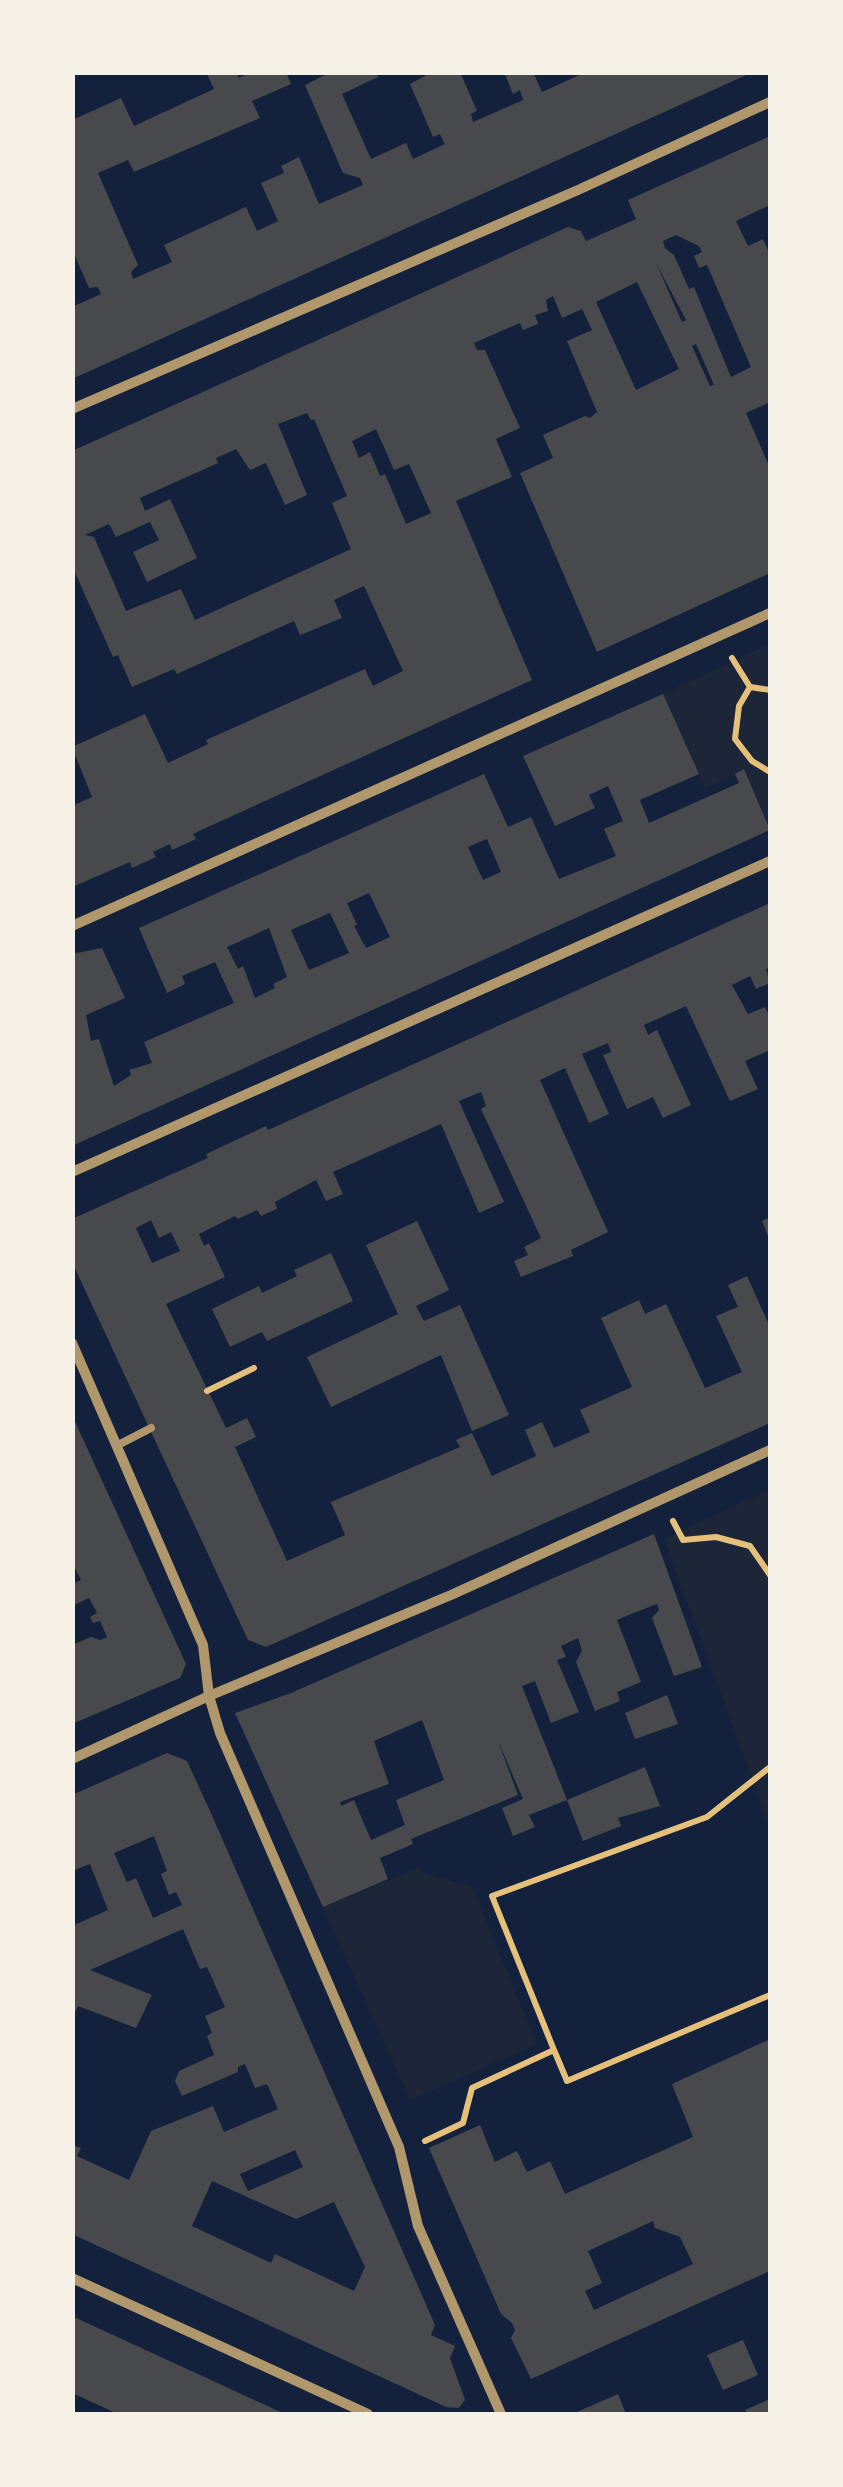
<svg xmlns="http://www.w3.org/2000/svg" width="843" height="2487" font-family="'DejaVu Sans',sans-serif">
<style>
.green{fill:#1d2539}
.building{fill:#48494c;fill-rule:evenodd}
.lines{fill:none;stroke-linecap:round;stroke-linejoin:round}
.path{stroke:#e5c07b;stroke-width:6}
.service{stroke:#b1986c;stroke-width:8}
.minor{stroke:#b1986c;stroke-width:10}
</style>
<rect width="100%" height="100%" fill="#14213d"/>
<!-- green -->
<path class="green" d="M770,644V828L744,770L705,789L663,694Z
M767,1491L770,1501V1827L664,1539Z
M421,1867L424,1873L472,1887L537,2044L410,2100L323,1907Z"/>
<!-- building -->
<path class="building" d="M206,72H236L239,78L251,72H286L291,84L252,101L260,118L134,172L128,160L98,173L138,265L131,272L133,279L172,262L164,245L246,207L257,231L278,221L261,183L284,173L281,166L299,157L319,204L363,185L360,178L343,173L305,85L331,72H376L378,77L342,94L371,159L406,143L413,159L445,144L440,134L433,137L410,84L432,72H460L477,111L471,114L473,122L523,100L520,90L513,94L504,72H533L542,92L586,72H753L72,379V307L101,294L98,287L89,288L72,249V120L121,98L134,126L214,89Z
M770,136V205L736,221L748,246L763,239L770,255V402L746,413L770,468V573L597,652L520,473L553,458L543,435L585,416L590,418L597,412L567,341L592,330L582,309L562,318L553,296L546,300L548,311L535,315L538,324L523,330L520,323L474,343L477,350H485L520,428L496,439L512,477L456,501L532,680L199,831L193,834L196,839L172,850L170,844L153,852L156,857L132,868L130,862L72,887V806L92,797L72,747L145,714L168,763L208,744L206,740L365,669L373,686L403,671L364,586L334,600L342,618L300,635L294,621L177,674L174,669L132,687L118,655L113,657L72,566V451L568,227L581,231L586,241L636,219L628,200ZM676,235L699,246L702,252L694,256L699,268L707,265L751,367L731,377L694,287L689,289L674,255L665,248L663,241ZM656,263L686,320L682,322ZM637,282L679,369L636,390L596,302ZM696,344L714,385L710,386L692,346ZM307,413L311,420L314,419L347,496L332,503L351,549L195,620L181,589L126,611L94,537L85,535L109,524L116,537L150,522L159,540L133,552L147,582L197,558L170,499L145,511L140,498L218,463L216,458L236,449L250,470L266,463L285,505L307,495L278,424ZM376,429L394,470L409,464L431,513L406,524L385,474L380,476L370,452L359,458L352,441Z
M663,694L699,774L640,800L649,823L739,783L735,774L744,769L770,830L72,1146V954L102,948L125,998L86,1015L91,1041L99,1039L114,1086L131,1075L129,1070L152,1063L144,1042L234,1003L215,962L182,976L185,984L167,993L139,928L484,774L508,827L531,817L559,879L616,856L604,829L623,821L608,786L589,795L595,808L555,826L523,756ZM487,839L501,872L483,880L468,847ZM369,893L390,937L366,948L354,926L357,925L347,903ZM330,913L349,953L309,970L291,930ZM269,928L287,977L273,984L275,988L255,998L243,966L238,969L227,947Z
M770,903V967L766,969L770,983L756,989L750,976L732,985L748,1014L765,1007L770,1018V1050L745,1061L758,1089L730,1101L686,1006L644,1025L648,1035L657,1030L691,1105L663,1118L653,1097L627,1109L603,1055L611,1052L608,1043L582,1054L609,1114L589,1123L565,1068L540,1080L608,1232L571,1250L573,1256L521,1277L514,1261L528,1255L524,1247L541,1238L481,1109L486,1106L481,1092L459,1101L504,1202L479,1213L441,1124L333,1172L343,1194L326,1201L316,1180L275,1202L277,1209L261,1216L257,1210L238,1219L235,1216L199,1234L204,1246L209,1243L225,1277L166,1304L226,1428L247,1418L256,1437L235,1447L287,1561L345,1535L331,1502L460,1447L456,1440L472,1433L492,1476L536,1456L525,1430L542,1422L554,1448L590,1432L580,1410L632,1387L601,1318L639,1300L645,1314L666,1304L705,1388L742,1372L716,1316L738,1307L728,1285L747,1276L770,1327V1423L266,1647L248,1640L72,1262V1219L208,1158L206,1154L266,1126L268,1130ZM151,1220L159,1238L171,1232L180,1251L152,1263L136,1228Z
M770,1217V1241L762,1221Z
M417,1221L449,1290L416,1306L424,1321L460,1305L509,1415L472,1431L441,1355L331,1407L307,1357L398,1314L366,1245Z
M331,1253L353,1301L267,1341L262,1332L230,1347L212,1309L259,1286L262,1293L297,1276L294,1270Z
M72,1415L186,1664L180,1678L72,1724V1645L91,1637L100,1640L107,1637L100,1621L93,1623L90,1617L97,1613L89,1598L72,1606V1584L81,1580L72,1562Z
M654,1534L702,1667L674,1676L652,1618L659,1610L657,1604L636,1612L617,1620L641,1682L617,1692L620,1701L595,1711L576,1662L582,1651L578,1638L561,1646L566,1657L557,1660L579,1712L551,1723L535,1681L522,1686L567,1800L529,1815L535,1827L513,1836L502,1808L523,1799L498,1741L518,1795L411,1839L413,1844L380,1858L388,1879L323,1907L235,1713L291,1693ZM422,1720L444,1780L396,1800L405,1825L371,1840L354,1800L341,1806L340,1802L389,1784L374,1741Z
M667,1695L678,1724L635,1739L625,1713Z
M167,1753L187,1761L210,1811L435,2325L431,2335L455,2346L450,2358L465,2400L459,2408L446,2407L72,2234V2145L81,2148L77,2156L129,2180L151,2131L213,2106L224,2132L278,2109L267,2084L255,2088L245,2064L238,2067V2072L182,2096L175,2081L179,2071L214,2055L207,2036L212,2033L205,2016L225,2007L207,1967L200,1969L183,1929L90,1970L152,1995L136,2028L78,2006L72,2018V1926L108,1910L90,1864L72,1871V1795ZM154,1836L167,1871L161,1874L169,1895L176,1892L182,1905L153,1918L136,1878L127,1882L114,1853ZM295,2150L303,2167L248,2191L240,2174ZM212,2181L296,2219L334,2202L365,2267L354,2291L275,2254L271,2263L192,2226Z
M645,1767L660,1806L618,1818L621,1826L583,1841L567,1800Z
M770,2039V2271L531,2379L511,2338L515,2330L512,2323L501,2314L429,2148L480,2125L495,2162L517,2151L527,2172L550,2161L565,2194L693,2137L672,2084ZM653,2221L655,2228L680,2237L693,2264L594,2310L585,2291L602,2283L588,2251Z
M74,2317L285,2414H118L72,2393Z
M743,2340L758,2375L723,2390L707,2355Z
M618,2394L626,2414H572Z
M770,2399V2414H747L745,2410Z"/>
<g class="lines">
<!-- path -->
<path class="path" d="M732,658L750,687L739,706L735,739L752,761L770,772
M750,687L770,690
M207,1391L254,1368
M673,1521L683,1540L716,1537L750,1546L770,1575
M554,2050L492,1896L707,1817L770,1767
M425,2141L463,2123L472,2088L554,2050L567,2081L770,1995"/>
<!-- service -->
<path class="service" d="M118,1445L151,1428"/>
<!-- minor -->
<path class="minor" d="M72,409L578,190L770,102
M72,926L770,613
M72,1172L770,861
M72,1343L203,1645L209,1696L220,1733L399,2147L418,2226L501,2414
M72,1759L209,1696L451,1595L770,1450
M72,2278L368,2414"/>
</g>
<!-- border -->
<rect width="843" height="2487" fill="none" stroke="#f6f1e7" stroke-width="150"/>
</svg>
